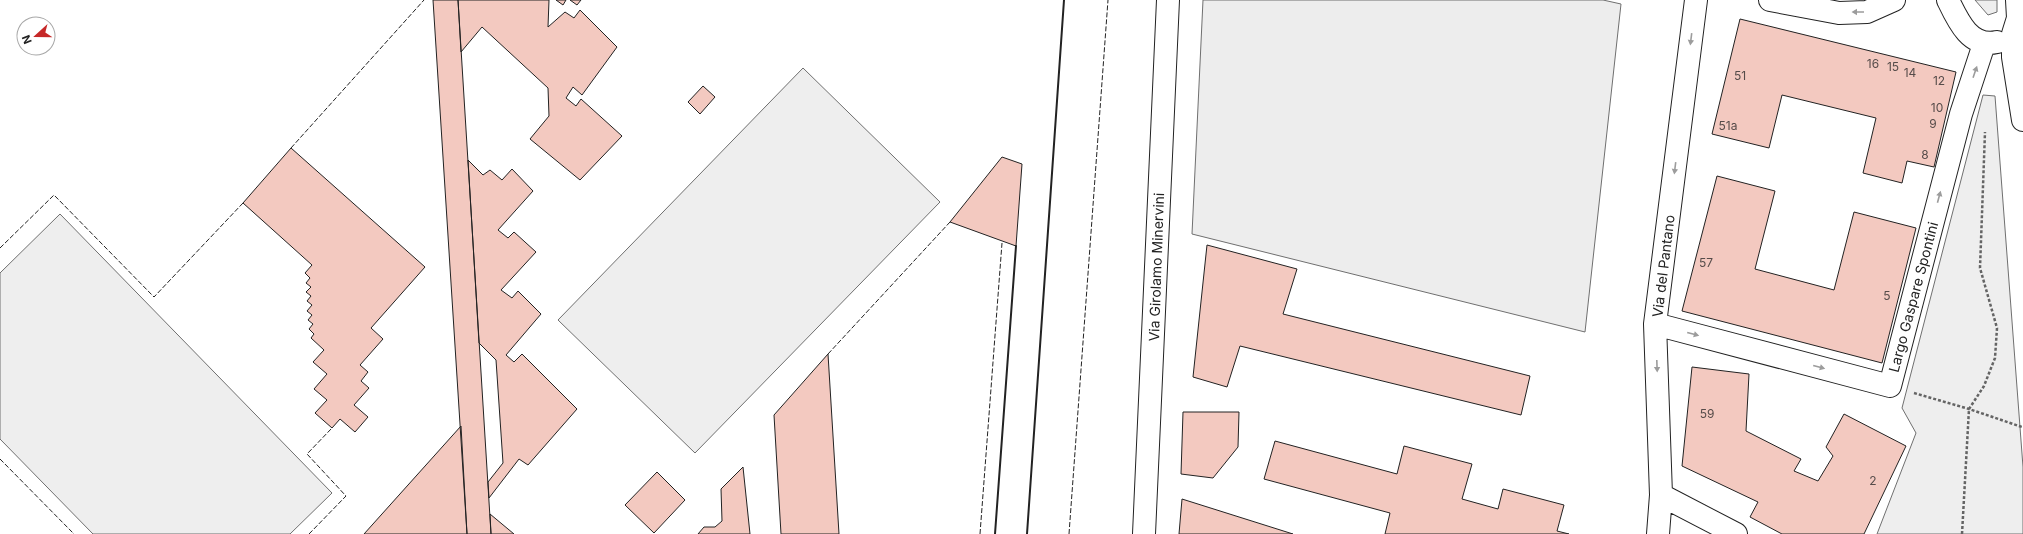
<svg xmlns="http://www.w3.org/2000/svg" width="2023" height="534" font-family="Inter,sans-serif">
<style>
.green{fill:#eee;stroke:#6f6f6f}
.parking{fill:#ededed;stroke:#6f6f6f}
.building{fill:#f3c9c0;stroke:#222}
.lines{fill:none;stroke-linecap:round;stroke-linejoin:round}
.street-casing{stroke:#222;stroke-width:24}
.path{stroke:#646464;stroke-width:2.5;stroke-dasharray:3 2;stroke-linecap:butt}
.street{stroke:#fff;stroke-width:22}
.fence{stroke:#222;stroke-width:1;stroke-dasharray:5 2;stroke-linecap:butt}
.wall{stroke:#222;stroke-width:2}
.oneway{fill:#9c9c9c}
.labels{text-anchor:middle;dominant-baseline:central;stroke-width:3;stroke-linejoin:round;paint-order:stroke}
.number-label{font-size:12px;fill:#564c4a}
.street-label{font-size:14px;fill:#222;stroke:#fff}
</style>
<rect width="100%" height="100%" fill="#fff"/>
<!-- green -->
<path class="green" d="M1975,0H1997V12L1988,15Z
M803,68L940,202L695,453L558,320Z
M1983,95L1995,96L2023,467V534H1877L1916,433L1902,408Z
M60,214L332,493L290,534H93L0,439V273Z"/>
<!-- parking -->
<path class="parking" d="M1203,0H1603L1621,4L1585,332L1192,234Z"/>
<!-- building -->
<path class="building" d="M433,0H458L491,534H467Z
M458,0H549L548,27L565,12L574,18L580,10L617,47L582,95L573,87L566,98L576,106L581,99L622,136L580,180L530,139L549,116L548,88L482,27L461,52Z
M556,0H566L563,5Z
M570,0H581L577,5Z
M1740,19L1956,72L1934,167L1907,161L1902,183L1863,173L1876,118L1782,95L1769,148L1712,134Z
M703,86L715,97L700,114L688,102Z
M291,148L425,267L371,328L383,339L360,365L368,372L361,381L369,388L354,405L368,417L355,432L340,419L332,428L315,413L327,400L314,389L327,374L313,362L324,350L311,338L314,334L309,329L313,324L308,320L312,315L307,311L312,305L307,301L311,296L306,292L311,287L306,283L310,278L305,273L312,265L243,203Z
M1002,157L1022,164L1016,246L950,222Z
M468,160L483,175L490,170L502,180L512,169L533,191L498,230L508,238L514,232L536,252L501,290L512,298L518,291L541,314L506,355L514,362L522,354L577,409L528,465L519,459L489,498L488,482L503,463L496,360L479,343Z
M1717,176L1775,191L1755,269L1834,290L1854,212L1916,228L1882,363L1682,311Z
M1207,245L1297,269L1283,314L1530,376L1521,415L1240,346L1227,387L1193,377Z
M828,354L839,534H781L774,415Z
M1692,367L1749,374L1746,431L1801,459L1794,471L1818,481L1833,456L1826,447L1844,414L1906,446L1864,534H1782L1750,517L1758,502L1682,466Z
M1183,412H1239L1238,447L1213,478L1181,474Z
M461,426L467,534H364Z
M1275,441L1397,474L1404,446L1472,464L1462,499L1498,509L1503,489L1564,505L1557,531L1569,534H1385L1390,513L1264,479Z
M743,467L750,534H698L704,527H715L722,521L721,489Z
M657,472L685,500L654,533L625,505Z
M1182,499L1293,534H1179Z
M490,514L514,534H491Z"/>
<g class="lines">
<!-- street casing -->
<g class="street-casing">
<path id="street" d="M1770,0L1839,13L1867,12L1894,0
M1948,0C1958,21 1970,48 1997,42
M2017,0L2018,18L2013,34V57L2023,120
M1655,324L1890,386L1961,114L1984,44
M1661,495L1736,534
M1144,534L1168,0
M1658,534L1661,495L1655,324L1696,0"/>
</g>
<!-- path -->
<path class="path" d="M1914,393L1969,409L2022,427
M1962,534L1969,409L1984,386L1995,358L1997,328L1980,268L1985,132"/>
<!-- street -->
<use href="#street" class="street"/>
<!-- fence -->
<path class="fence" d="M291,148L424,0
M0,248L54,195L154,297L243,203
M828,354L950,222
M0,459L74,534
M309,534L346,496L307,454L332,428
M980,534L1002,243
M1069,534L1108,0"/>
<!-- wall -->
<path class="wall" d="M995,534L1016,246
M1027,534L1064,0"/>
</g>
<!-- one-way arrows -->
<defs><path id="oneway-solid" d="M-6-.8H1V-3.2L6.5 0L1 3.2V.8H-6Z"/></defs>
<g class="oneway">
<use href="#oneway-solid" transform="translate(1858 12) rotate(180)"/>
<use href="#oneway-solid" transform="translate(1691 39) rotate(97)"/>
<use href="#oneway-solid" transform="translate(1975 72) rotate(-71)"/>
<use href="#oneway-solid" transform="translate(1675 168) rotate(97)"/>
<use href="#oneway-solid" transform="translate(1939 197) rotate(-75)"/>
<use href="#oneway-solid" transform="translate(1693 334) rotate(15)"/>
<use href="#oneway-solid" transform="translate(1657 366) rotate(88)"/>
<use href="#oneway-solid" transform="translate(1819 367) rotate(15)"/>
</g>
<g class="labels">
<!-- number labels -->
<g class="number-label">
<text x="1873" y="63">16</text>
<text x="1893" y="66">15</text>
<text x="1910" y="72">14</text>
<text x="1740" y="75">51</text>
<text x="1939" y="80">12</text>
<text x="1937" y="107">10</text>
<text x="1933" y="123">9</text>
<text x="1728" y="125">51a</text>
<text x="1925" y="154">8</text>
<text x="1706" y="262">57</text>
<text x="1887" y="295">5</text>
<text x="1707" y="413">59</text>
<text x="1873" y="480">2</text>
</g>
<!-- street labels -->
<g class="street-label">
<text transform="translate(1663 266) rotate(-83)">Via del Pantano</text>
<text transform="translate(1156 267) rotate(-88)">Via Girolamo Minervini</text>
<text transform="translate(1913 297) rotate(-75)">Largo Gaspare Spontini</text>
</g>
</g>
<!-- north arrow -->
<g transform="translate(36 36) rotate(249)"><circle r="19" fill="#ffffff" stroke="#a7a7a7"/>
<path d="M0-3L7 15L0 10L-7 15Z" fill="#c62828"/>
<text y="-6" font-size="11" font-weight="bold" text-anchor="middle" fill="#222222">N</text>
</g>
</svg>
